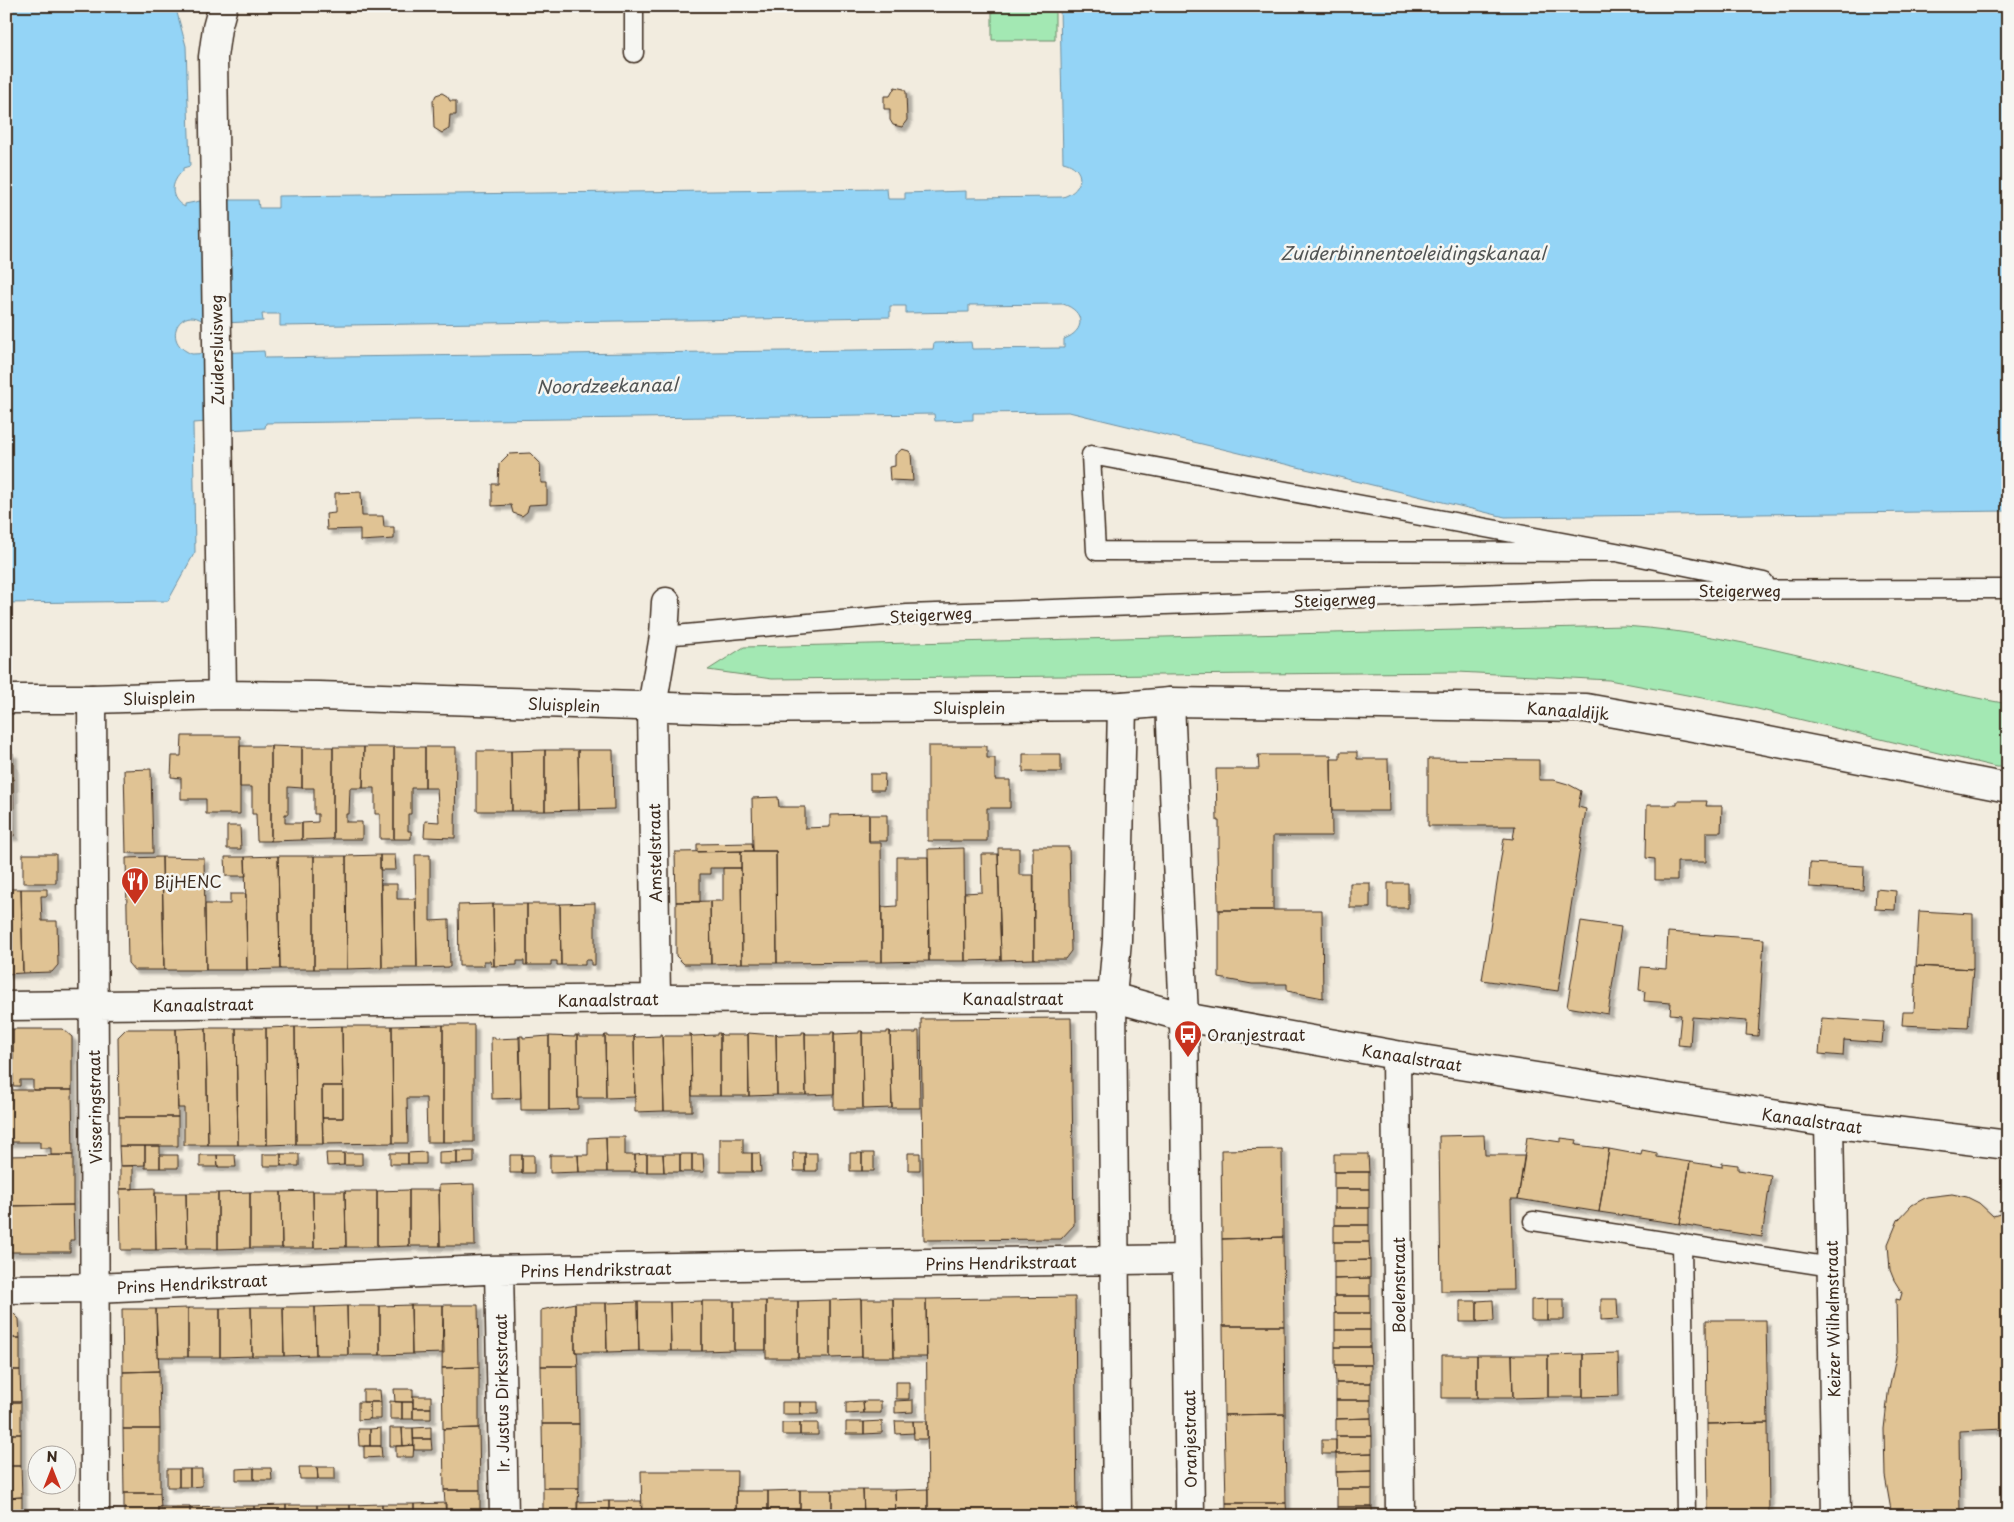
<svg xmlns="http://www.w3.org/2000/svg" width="2014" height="1522" font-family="'Playpen Sans',sans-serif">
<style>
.green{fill:#a3e8b3;stroke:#6f8968}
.water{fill:#94d4f6;stroke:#7090a0;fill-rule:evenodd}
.building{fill:#e0c394;stroke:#3b2a1e;filter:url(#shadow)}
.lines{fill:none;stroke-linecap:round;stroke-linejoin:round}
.service-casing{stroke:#3b2a1e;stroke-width:21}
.minor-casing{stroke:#3b2a1e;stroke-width:31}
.tertiary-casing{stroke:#3b2a1e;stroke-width:31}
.service{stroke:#f6f6f2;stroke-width:18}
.minor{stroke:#f6f6f2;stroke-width:28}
.tertiary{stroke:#f6f6f2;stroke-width:28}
.labels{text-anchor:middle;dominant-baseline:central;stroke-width:5;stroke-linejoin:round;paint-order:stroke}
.street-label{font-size:16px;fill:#3b2a1e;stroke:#f6f6f2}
.poi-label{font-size:16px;fill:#3b2a1e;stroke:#f6f6f2;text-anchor:start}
.water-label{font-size:18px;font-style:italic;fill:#515454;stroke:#f6f6f2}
</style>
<defs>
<filter id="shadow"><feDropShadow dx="4.5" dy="4.5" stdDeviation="1" flood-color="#0004"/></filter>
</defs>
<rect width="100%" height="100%" fill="#f2ecdf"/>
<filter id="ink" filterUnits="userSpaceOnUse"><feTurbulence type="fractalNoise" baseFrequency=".02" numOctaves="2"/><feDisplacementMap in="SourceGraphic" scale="10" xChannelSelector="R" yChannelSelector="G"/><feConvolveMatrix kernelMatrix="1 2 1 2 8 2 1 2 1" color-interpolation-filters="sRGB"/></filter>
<g filter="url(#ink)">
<!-- green -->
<path class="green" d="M992,6H1055V40H992Z
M1625,626C1755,635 1880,681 2008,704V767H1996L1749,707L1609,680L1458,672L772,679L708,670L744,647Z"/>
<!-- water -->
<path class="water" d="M6,6H170L176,9L186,46L190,166L183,168V171C170,182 169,199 185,207V204L205,200H258L259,208H278V196L887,189L888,199H905V193L966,191V198L1063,197C1085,190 1086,167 1063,162L1060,6H2008V511L1505,517L1069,412L973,413V420L935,421L934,414L266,423L265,428L227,430L226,421L193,423L195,552L168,601L6,603ZM1063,304C1085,311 1086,331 1064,339V348L972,349L971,342L934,343L933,349L265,358L264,351L192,354C158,341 183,301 206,324L263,321L262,314H280V326L890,317V306H906V313L969,312V305Z"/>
<!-- building -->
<path class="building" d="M895,87L904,89L906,92L907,120L902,127L893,125L890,120V109H884V96H890Z
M442,93L447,96L450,101H456V115H450L449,129L442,133L434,128L433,101L436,95Z
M902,449L909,451L911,454L913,481L890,480L889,467L895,466V455Z
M530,453L540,463L541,483H547V504L529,505L527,512L522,516L513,513L511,505L492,506V484H498L499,464L509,454Z
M361,492L362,516H383L384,527H394V539L360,541V529L327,530L326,514L335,513V493Z
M182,736H240V814H206V799H181V778L171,777L172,756H181Z
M240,746H271V841H257L256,814H252V787H240Z
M271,746L302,747V788L288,787V814H285V823H302V840L271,841Z
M928,746H987V758H995V780H1010V808H987V841H928Z
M302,747H333V839L302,840V823L318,822V814H314V788H302Z
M333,747H364L363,788H350L349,814H346V822H362V839H333Z
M364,747H394V839H380V814H375V788H363Z
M394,747H425V788H411V814H408V831H411V839H394Z
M425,747H456L455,838L424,837L425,821L439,822L437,788H425Z
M545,750V811H512L511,751Z
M545,750H578L579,810L545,811Z
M578,750H613L614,809L579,810Z
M477,751H511L512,811H477Z
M1340,752H1357V759H1388L1389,811H1332L1331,759H1340Z
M6,753H13L14,836H6Z
M1023,754H1061V772H1023Z
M1258,755H1331L1332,836H1273V910H1218L1217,848H1219V821H1217L1216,769H1259Z
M1428,759L1539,760V780H1554L1568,784L1581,791L1578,807L1586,809L1558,991L1482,980L1504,838L1513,839L1515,826H1428Z
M151,769L153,853H126L124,770Z
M870,774H885L884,790H870Z
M778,797L779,807H805V828L830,827V815L869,814V843H881L882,962L777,963L776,851H753L752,798Z
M1677,801H1707L1706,806H1722L1721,832H1706V862H1677V880H1655V859L1646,858L1647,805H1677Z
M869,815H887V841H869Z
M227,826H240L241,849H227Z
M752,843L753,851L697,852V844Z
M1033,847H1069L1071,951L1065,959H1034Z
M964,848L965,961H929L928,849Z
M998,848H1019V875H1034V959L1001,960Z
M741,851V868H710V874H700V902H676L675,852Z
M741,851H776L777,963H742Z
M23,854H56V883H23Z
M981,854H998L1001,960L965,961L964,893L982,892Z
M380,855H395L396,870H380Z
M380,855L382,968L347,969L346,856Z
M415,855H430V921L449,920L450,967L417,968Z
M278,856L280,969L247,970L245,857Z
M278,856H314V969H280Z
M314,856H346L347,969H314Z
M162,857L204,858L206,970H164Z
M162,857L164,970H134L128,963L126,858Z
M225,857H245L246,876H226Z
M897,857H928L929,961L882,962V907L897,906Z
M1810,863L1864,866L1863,890L1809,887Z
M723,868H741L742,963L711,964L710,901H723Z
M1350,883H1370V908H1350Z
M1388,883H1408V908H1388Z
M381,884H397V899H416L417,968H382Z
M6,889H21L23,973L6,974Z
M21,889H47V896H41L42,921H57L58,965L52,972L23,973Z
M1876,889L1896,891L1895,910L1875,909Z
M230,894H246L247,970H206L205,904H230Z
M710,901L711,964H684L676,956V902Z
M595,903V965H591V960H585V965H561L560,904Z
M493,904H527V965H524V961H517V965L494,966Z
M493,904L494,966H491L490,961H484V966H459L458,905Z
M527,904H560L561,965H557V961H551V965H527Z
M1219,910H1322L1323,998L1287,991V984H1252L1219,978Z
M1919,911L1973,914V969L1916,966Z
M1581,921L1621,927L1608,1014L1567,1007Z
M1668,932L1764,939L1758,1036L1746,1035L1747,1021L1692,1017L1690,1046L1678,1045L1681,1015L1670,1014L1671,1003L1644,1001L1645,991L1639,990L1641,967L1666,969Z
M1916,966L1973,969L1968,1028L1902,1025L1903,1012H1914Z
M1071,1018L1074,1225L1061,1239L924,1240L921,1019Z
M1822,1018L1884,1022L1882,1043L1844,1040L1843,1056L1819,1054Z
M443,1025H474V1142H443Z
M443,1025V1142H427L426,1098H407L408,1143H393L392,1026Z
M342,1026L343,1086H322L323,1144H296L295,1027Z
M342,1026H392L393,1143L323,1144L322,1118H343Z
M295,1027L296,1144L267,1145L266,1028Z
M206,1028H236L238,1145H208Z
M206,1028L208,1145H184V1108H178L176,1029Z
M236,1028H266L267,1145H238Z
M6,1029H13V1073H6Z
M13,1029H63L72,1037V1090H33V1080H20V1086H13Z
M126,1029H176L178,1117H119L118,1037Z
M859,1031H862L863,1109H834V1032L835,1034L859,1033Z
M862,1031L863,1033H887V1031H890L892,1108L863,1109Z
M890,1031L891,1033H916V1031H919L920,1108H892Z
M802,1032H805L806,1095H777L776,1033L778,1035L802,1034Z
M805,1032L806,1034H831V1032H834V1094L806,1095Z
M717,1033H720V1096H692L691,1034L693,1036L717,1035Z
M720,1033L722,1035H746L748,1033L749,1096H720Z
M748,1033L774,1035L776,1033L777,1095L749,1096Z
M660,1034H662L664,1111L635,1112L634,1035L636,1037L660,1036Z
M662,1034L664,1036H689V1034H691L692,1111H664Z
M575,1035H577L578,1109L549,1110V1036L575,1037Z
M577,1035H579V1037H604L605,1035L606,1098H578Z
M605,1035H608V1037H632L634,1035L635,1097L606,1098Z
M519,1036L521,1098L492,1099L491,1037H495V1039L519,1038Z
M520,1036H523V1038L549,1036V1110H521Z
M322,1086H343V1118H322Z
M6,1090H72L73,1155H51V1148H40V1142H6Z
M119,1117H178V1146H119Z
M1484,1135L1485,1155H1525L1518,1199H1511L1513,1290L1441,1291L1439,1136Z
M606,1137H625V1155H635V1172H607Z
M606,1137L607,1172H579L578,1155H588V1138Z
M1527,1137L1561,1142V1138L1577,1140L1576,1145L1609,1149L1599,1212L1518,1199Z
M720,1138H743V1153H752V1172H720Z
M119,1146H145V1165L120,1166Z
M145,1146H160V1168H145Z
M1282,1149L1283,1237L1222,1239L1221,1150Z
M1609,1149L1641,1155L1642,1150L1657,1153V1157L1690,1162L1680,1224L1599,1212Z
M457,1151V1164H439V1152Z
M457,1151H474V1163L457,1164Z
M426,1152V1164H408V1153Z
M326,1153H344V1165L327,1166Z
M344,1153H362V1165H344Z
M390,1153H408V1164H390Z
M752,1153H760L761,1172H752Z
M793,1153H805V1171H794Z
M805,1153H817V1171H805Z
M850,1153H862V1171H850Z
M862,1153H874V1171H862Z
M908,1153H920V1170H908Z
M263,1154H281V1166H263Z
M281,1154H299V1166H281Z
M647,1154V1172H635V1155Z
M647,1154H663L664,1172H647Z
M663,1154H680V1172H664Z
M680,1154H692V1172H680Z
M692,1154H703L704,1172H692Z
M1334,1154H1368L1369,1172H1334Z
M73,1155V1205L6,1206V1156Z
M160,1155H178V1168H160Z
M200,1155H217L218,1167H200Z
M217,1155H235L236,1167H218Z
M510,1155H522V1173H510Z
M522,1155H534V1173H522Z
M550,1155H578L579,1172L550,1173Z
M1690,1162L1722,1167V1163L1738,1165V1170L1771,1175L1762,1237L1680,1224Z
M120,1166H133V1189H120Z
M1334,1172H1369V1189H1334Z
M474,1184L475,1246H440L439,1185Z
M155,1188L156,1250H121L120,1189Z
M1334,1189H1369V1208H1334Z
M409,1190V1246L377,1247V1191Z
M409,1190H439L440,1246H409Z
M313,1191L314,1248H282L281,1192Z
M313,1191H345L346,1247L314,1248Z
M345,1191H377V1247H346Z
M250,1192H281L282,1248H250Z
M250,1192V1248L218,1249V1193Z
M155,1193H186L187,1249L156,1250Z
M186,1193H218V1249H187Z
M1952,1194L1967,1197L1979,1203L1993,1216L2000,1214L1999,1210L2008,1212V1438H2005L2004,1429L1959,1431L1960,1516H1892L1885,1476L1884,1429L1888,1394L1897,1353L1896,1299L1900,1300L1902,1293L1894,1280L1890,1270L1888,1244L1898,1220L1912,1205L1927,1197Z
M73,1205L74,1240H70V1252H6V1206Z
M1334,1208H1369V1225H1334Z
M1334,1225H1369V1242H1334Z
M1283,1237L1284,1326H1223L1222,1239Z
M1334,1242H1369L1370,1260L1334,1261Z
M1370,1260V1278L1334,1279V1261Z
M1370,1278V1296H1334V1279Z
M1334,1296H1370V1313H1335Z
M1075,1297L1077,1516H928L926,1299Z
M861,1299H893L894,1357H862Z
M861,1299L862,1357L830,1358V1300Z
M893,1299H926L927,1357H894Z
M1547,1299H1564V1320H1547Z
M1547,1299V1320H1531V1300Z
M1601,1299H1617L1618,1319L1601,1320Z
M830,1300V1358H798V1301Z
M1493,1300L1494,1321L1477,1322V1301Z
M702,1301H734V1350L702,1351Z
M702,1301V1351H671L670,1302Z
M734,1301H766V1350H734Z
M766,1301H798V1358H766Z
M1460,1301H1477V1322H1460Z
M638,1302L639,1351L607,1352L606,1303Z
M638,1302H670L671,1351H639Z
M575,1303H606L607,1352H575Z
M575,1303V1352H577L578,1366H541V1310Z
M411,1305L412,1354L380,1355V1306Z
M411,1305H443L444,1353L412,1354Z
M443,1305H478L479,1367L442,1368Z
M347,1306H380V1355H348Z
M347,1306L348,1355H316L315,1307Z
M251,1307L252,1356L220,1357V1308Z
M251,1307H283L284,1356H252Z
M283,1307H315L316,1355L284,1356Z
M188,1308H220V1357H188Z
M188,1308V1357H157L156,1309Z
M122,1309H156L159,1371L123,1372Z
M6,1311H11L19,1319L20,1338H6Z
M1335,1313H1370V1330H1335Z
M1706,1320H1766L1768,1423L1707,1424Z
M1223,1326H1284L1285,1414L1224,1415Z
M1335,1330H1370V1347H1335Z
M6,1338H20V1370H6Z
M1335,1347H1370L1371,1365H1335Z
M1618,1353L1619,1396L1583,1397V1354Z
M1583,1354V1397H1548V1355Z
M1442,1355H1477V1398H1442Z
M1477,1355H1512L1513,1398H1477Z
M1512,1355H1548V1397L1513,1398Z
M1335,1365H1371V1383H1336Z
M541,1366H578L579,1424H542Z
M479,1367V1428L443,1429L442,1368Z
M6,1370H20L21,1402H6Z
M159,1371L160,1429H123V1372Z
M896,1382H909V1399H896Z
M1336,1383H1371V1400H1336Z
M394,1389H413V1402H395Z
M363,1390H380L381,1402H363Z
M413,1396H431V1408H413Z
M913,1400V1412L895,1413V1401Z
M1336,1400H1371V1418L1336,1419Z
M390,1401L402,1402V1419H390Z
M863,1401H881V1413H864Z
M863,1401L864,1413L846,1414V1402Z
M6,1402H21V1434H6Z
M358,1402H370V1419L358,1420Z
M370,1402H381V1419H370Z
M402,1402H413V1419H402Z
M782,1402H800V1414H782Z
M800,1402H818V1414H800Z
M413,1408H431V1419H413Z
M1285,1414L1286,1503H1226L1224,1415Z
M1371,1418L1372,1436H1336V1419Z
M882,1421V1433L864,1434V1422Z
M895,1421H913L914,1433L896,1434Z
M913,1421H927V1439H914Z
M846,1422H864V1434H846Z
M782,1423H800V1435H782Z
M800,1423H818V1435H800Z
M1768,1423L1769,1516H1708L1707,1424Z
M542,1424H579V1488H543Z
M431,1427V1439H413V1428Z
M381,1428V1446H370V1429Z
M390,1428H402L403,1446H390Z
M402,1428H413L414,1445L403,1446Z
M479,1428L480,1490H444L443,1429Z
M123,1429H160V1493H124Z
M358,1429H370V1446H359Z
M6,1434H21V1466H6Z
M1336,1436H1372V1453L1336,1454Z
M413,1439H431L432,1450H414Z
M1322,1440H1336V1454H1322Z
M414,1445L413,1457H396V1446Z
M364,1446H381L382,1457L364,1458Z
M1372,1453V1471L1336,1472V1454Z
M6,1466H21L22,1497L6,1498Z
M299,1467H317L318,1479H300Z
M317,1467H335V1479H318Z
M254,1468V1480H236V1469Z
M254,1468H271L272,1480H254Z
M167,1469H179V1487H167Z
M179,1469H190V1487H179Z
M190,1469H202V1486L190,1487Z
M641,1471H737L736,1516H642Z
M1372,1471V1489H1337L1336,1472Z
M543,1488H579L577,1516H543Z
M928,1489V1516H896L895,1490Z
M1337,1489H1372V1507H1337Z
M444,1490H480V1516H446Z
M800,1490V1516H768V1491Z
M800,1490H832V1516H800Z
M832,1490H863L864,1516H832Z
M863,1490H895L896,1516H864Z
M736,1491H768V1516H736Z
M124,1493H160L161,1507H158V1516H124Z
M22,1497V1516H6V1498Z
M609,1501H641L642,1516H609Z
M609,1501V1516H577V1502Z
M446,1503V1516H414V1504Z
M1226,1503H1286L1287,1516H1226Z
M382,1504H414V1516H382Z
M382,1504V1516H350V1505Z
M286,1505H317V1516H286Z
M286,1505V1516H254V1506Z
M317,1505H350V1516H317Z
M222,1506H254V1516H222Z
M222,1506V1516H190V1507Z
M158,1507H190V1516H158Z
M1337,1507H1372V1516H1337Z"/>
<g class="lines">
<!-- service casing -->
<g class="service-casing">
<path id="service" d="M634,6V53
M1616,552L1096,551L1091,455L1616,552L1764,582
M664,636L907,614L1592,590L2008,589
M1533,1221L1832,1267
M1682,1243L1686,1516"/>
</g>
<!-- minor casing -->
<g class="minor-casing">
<path id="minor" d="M92,699C93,971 96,1244 95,1516
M1170,702L1184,1017L1190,1516
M656,999L652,707L664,636L666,602
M6,1006L656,999L1112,997L1184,1017L1396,1055L1829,1123L2008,1145
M1396,1055L1400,1516
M1829,1123L1836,1516
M499,1271L504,1516
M6,1289L96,1288L484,1270L1187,1259
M1117,1516L1112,997L1117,940L1122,706"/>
</g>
<!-- tertiary casing -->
<g class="tertiary-casing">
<path id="tertiary" d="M222,695L213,57L217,28L223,6
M6,699H92L222,695L319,696L732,709L1122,706L1170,702L1586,708L1738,735L2008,788"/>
</g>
<!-- service -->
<use href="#service" class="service"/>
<!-- minor -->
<use href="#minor" class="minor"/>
<!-- tertiary -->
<use href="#tertiary" class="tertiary"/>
</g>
</g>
<!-- icons -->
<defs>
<g id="restaurant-pin" transform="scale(1.4375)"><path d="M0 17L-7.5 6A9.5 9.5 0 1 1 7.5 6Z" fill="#c8321e" stroke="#f6f6f2"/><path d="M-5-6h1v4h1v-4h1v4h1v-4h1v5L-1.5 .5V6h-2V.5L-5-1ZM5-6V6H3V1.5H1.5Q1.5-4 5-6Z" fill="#fff"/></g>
<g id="bus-pin" transform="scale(1.4375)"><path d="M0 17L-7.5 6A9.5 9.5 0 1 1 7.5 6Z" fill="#c8321e" stroke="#f6f6f2"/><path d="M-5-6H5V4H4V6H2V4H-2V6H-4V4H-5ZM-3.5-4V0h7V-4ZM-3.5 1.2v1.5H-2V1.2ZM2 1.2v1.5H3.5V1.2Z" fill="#fff"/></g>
</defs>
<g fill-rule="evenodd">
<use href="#restaurant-pin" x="135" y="881"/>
<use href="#bus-pin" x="1188" y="1034"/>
</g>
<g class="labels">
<!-- street labels -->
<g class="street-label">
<text transform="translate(216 350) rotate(-91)">Zuidersluisweg</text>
<text x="1740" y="590">Steigerweg</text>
<text transform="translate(1335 599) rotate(-2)">Steigerweg</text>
<text transform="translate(931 614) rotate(-3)">Steigerweg</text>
<text transform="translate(159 697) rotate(-2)">Sluisplein</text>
<text transform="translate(564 704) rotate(2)">Sluisplein</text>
<text x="969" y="707">Sluisplein</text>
<text transform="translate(1568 710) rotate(4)">Kanaaldijk</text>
<text transform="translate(654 853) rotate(-91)">Amstelstraat</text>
<text x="1013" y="998">Kanaalstraat</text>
<text transform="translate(608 999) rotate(-1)">Kanaalstraat</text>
<text transform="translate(203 1004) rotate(-1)">Kanaalstraat</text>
<text transform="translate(1412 1057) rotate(9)">Kanaalstraat</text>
<text transform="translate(94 1107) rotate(-91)">Visseringstraat</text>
<text transform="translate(1812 1120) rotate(8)">Kanaalstraat</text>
<text transform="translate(1001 1262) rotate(-1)">Prins Hendrikstraat</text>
<text transform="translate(596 1269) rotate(-1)">Prins Hendrikstraat</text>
<text transform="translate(192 1283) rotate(-3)">Prins Hendrikstraat</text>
<text transform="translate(1398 1285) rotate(-90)">Boelenstraat</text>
<text transform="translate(1832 1319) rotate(-91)">Keizer Wilhelmstraat</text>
<text transform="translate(501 1393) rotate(-91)">Ir. Justus Dirksstraat</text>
<text transform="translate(1189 1439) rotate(-91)">Oranjestraat</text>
</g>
<!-- poi labels -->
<g class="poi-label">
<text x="154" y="881">BijHENC</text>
<text x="1207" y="1034">Oranjestraat</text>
</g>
<!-- water labels -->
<g class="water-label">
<text x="1413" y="252">Zuiderbinnentoeleidingskanaal</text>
<text transform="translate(607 385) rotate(-1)">Noordzeekanaal</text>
</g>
</g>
<!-- margin -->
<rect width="2014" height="1522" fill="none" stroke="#f6f6f2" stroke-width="25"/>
<rect x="12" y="12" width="1989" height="1497" fill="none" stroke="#3b2a1e" stroke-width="2" filter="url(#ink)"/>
<!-- north arrow -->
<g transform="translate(52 1470)"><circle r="24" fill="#f6f6f2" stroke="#aba49d"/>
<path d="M0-4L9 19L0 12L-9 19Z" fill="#c8321e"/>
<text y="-8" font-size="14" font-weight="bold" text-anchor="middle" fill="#3b2a1e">N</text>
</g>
</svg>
